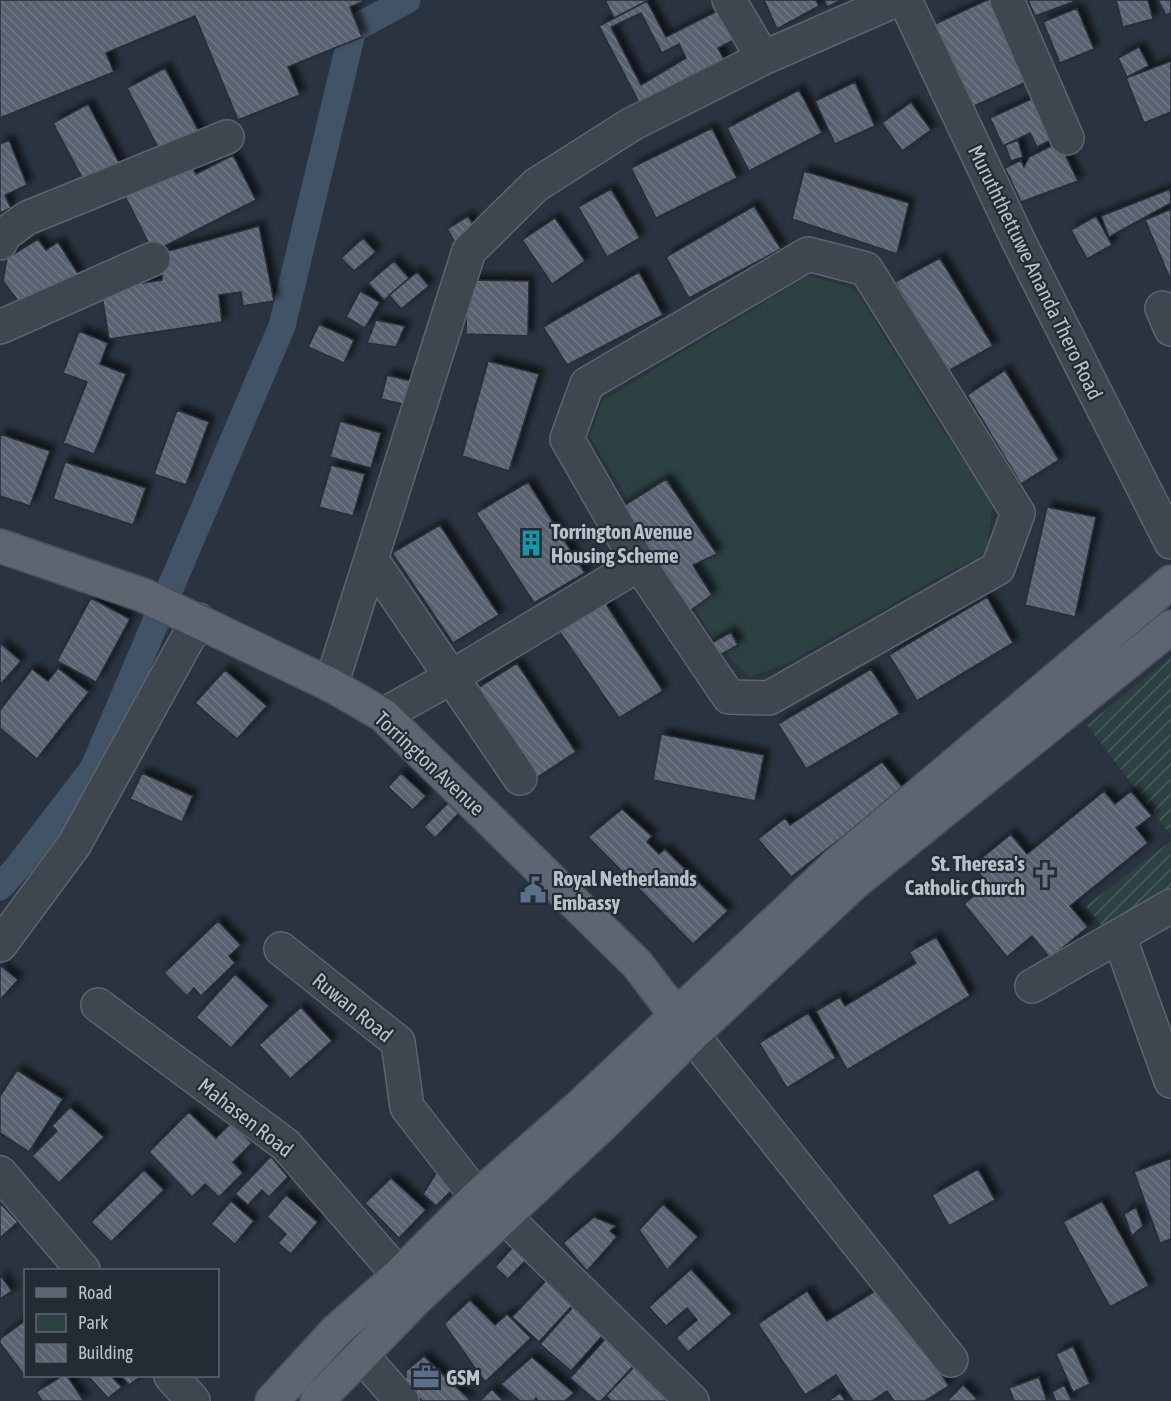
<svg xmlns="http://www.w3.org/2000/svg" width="1171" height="1401" font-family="'Asap Condensed',sans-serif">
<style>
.green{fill:#2d4142}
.garden{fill:url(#garden-furrows)}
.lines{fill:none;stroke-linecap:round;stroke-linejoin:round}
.canal{stroke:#425366;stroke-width:27}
.building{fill:url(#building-back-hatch);stroke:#252d37;stroke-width:1.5;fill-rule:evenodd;filter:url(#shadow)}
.minor-casing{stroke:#5c646d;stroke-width:36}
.major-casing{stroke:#484f59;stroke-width:36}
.minor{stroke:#3e4650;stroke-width:33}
.major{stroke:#5d6570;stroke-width:33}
.labels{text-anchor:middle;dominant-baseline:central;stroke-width:4.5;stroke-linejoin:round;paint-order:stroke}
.street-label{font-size:21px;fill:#bbc1ca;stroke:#232b35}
.poi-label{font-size:21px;font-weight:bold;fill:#bbc1ca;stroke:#232b35;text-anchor:start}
</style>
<defs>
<pattern id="garden-furrows" width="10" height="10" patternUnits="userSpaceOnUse" patternTransform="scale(1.5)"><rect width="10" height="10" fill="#2d4142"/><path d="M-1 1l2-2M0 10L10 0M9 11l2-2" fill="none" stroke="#4a5b5c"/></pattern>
<pattern id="building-back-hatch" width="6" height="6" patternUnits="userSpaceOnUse" patternTransform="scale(1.5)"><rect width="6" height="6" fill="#59626f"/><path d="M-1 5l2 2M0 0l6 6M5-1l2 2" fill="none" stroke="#6f7782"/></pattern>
<filter id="shadow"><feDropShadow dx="5.5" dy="-5.5" stdDeviation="3" flood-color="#0009"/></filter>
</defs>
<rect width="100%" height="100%" fill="#2a3440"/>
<!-- green -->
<path class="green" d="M808,276L855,289L943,431L993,502L987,553L936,579L786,664L750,677L718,646L590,437L602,401Z"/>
<!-- garden -->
<path class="garden" d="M1171,657V835L1087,725Z
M1171,841V887L1107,932L1086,906Z"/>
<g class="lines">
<!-- canal -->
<path class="canal" d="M0,887L17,868L93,769L282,326L353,29L407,0"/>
</g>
<!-- building -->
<path class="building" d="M0,0H367L350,7L362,37L288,67L300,95L238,120L195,16L106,53L114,72L0,118Z
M605,0H649L614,18Z
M764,0H816L819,6L777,29Z
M824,0H842L827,7Z
M987,0H997L1035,78L974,106L935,24Z
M1028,0H1072L1073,2L1035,16Z
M1116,0H1148L1153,19L1123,27Z
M1158,0H1171V13L1166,15Z
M647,1L666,37L725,7L740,37L718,48L726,63L641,106L599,26ZM641,13L662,53L679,44L686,58L641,85L611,27Z
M1077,8L1094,49L1060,63L1043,22Z
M1139,47L1149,66L1127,77L1118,58Z
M1171,61V112L1144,123L1126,78Z
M165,68L203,139L164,159L127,88Z
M855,82L875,126L835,144L815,101Z
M799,90L822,133L749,171L727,128Z
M1040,95L1057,137L1037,147L1030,133L1003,146L990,118Z
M911,102L931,130L902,151L882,123Z
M88,104L123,170L88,189L53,123Z
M712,128L737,178L656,218L631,168Z
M9,140L27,185L5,195L11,208L0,213V144Z
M1018,140L1023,157L1011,161L1005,145Z
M1059,142L1078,181L1021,202L1005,168L1021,160L1024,167L1029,157Z
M233,155L256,200L153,252L125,196L190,163L196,174Z
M804,171L909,203L897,254L792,219Z
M611,189L640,238L607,257L578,207Z
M1170,189L1171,203L1109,237L1101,216Z
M754,206L781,249L689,298L666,257Z
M1171,209V281L1145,220Z
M468,216L479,234L458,247L447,229Z
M1096,216L1112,245L1087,259L1071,230Z
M555,218L585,261L552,284L522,240Z
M259,226L274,301L243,306L241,292L219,295L222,322L109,339L101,289L162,280L161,253Z
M363,238L376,252L354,271L341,258Z
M38,239L46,250L58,242L79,275L24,309L3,281L7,258Z
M940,258L993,346L948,371L895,282Z
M394,261L409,278L384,300L368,283Z
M417,272L429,286L401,309L389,295Z
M639,272L663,315L567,365L543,327Z
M467,280L529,281L528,336L466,334Z
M360,291L380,302L365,328L346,317Z
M376,320L405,326L396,347L367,343Z
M319,324L354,340L344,363L308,347Z
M79,331L108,343L100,364L126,374L94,454L63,443L87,382L63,373Z
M488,361L539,374L509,471L462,456Z
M1005,370L1059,460L1021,484L967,395Z
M387,375L411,381L406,405L381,399Z
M177,410L209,422L186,485L154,474Z
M340,421L381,433L371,468L330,457Z
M0,434L50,451L30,506L0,496Z
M65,462L146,488L133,525L53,499Z
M331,465L365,474L353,516L319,507Z
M666,479L717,554L693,565L712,595L687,613L620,508Z
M528,482L585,573L534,603L476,513Z
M1047,507L1096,517L1075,617L1025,605Z
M440,525L499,615L453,643L392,553Z
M987,597L1013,643L917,701L889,655Z
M91,598L130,619L96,682L57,661Z
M604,601L663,691L619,718L559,631Z
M731,632L738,645L715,658L708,645Z
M0,643L21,661L0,685Z
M517,663L576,752L535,779L476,689Z
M58,668L89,692L37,759L0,728V710L32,669L48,681Z
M871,669L900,714L806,769L778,724Z
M225,670L267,706L237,739L195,703Z
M661,734L764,755L755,801L653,780Z
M882,762L904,789L791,877L758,839L785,818L790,825Z
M142,773L193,796L182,822L130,799Z
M401,773L426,796L413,810L388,787Z
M1104,791L1115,804L1131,791L1152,816L1136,828L1148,843L1070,906L1088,927L1050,958L1032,936L1007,957L964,904L988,884L973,865L1011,834L1027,854Z
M448,803L459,813L435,838L424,827Z
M622,809L652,836L647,842L659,854L665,849L728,911L693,944L588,837Z
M218,921L241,945L229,956L235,963L201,996L194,988L187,996L164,973Z
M936,937L970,996L847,1070L816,1011L840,997L845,1006L916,963L909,952Z
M0,965L18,980L0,1000Z
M235,974L269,1006L231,1048L196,1017Z
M301,1007L332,1041L290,1079L259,1045Z
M808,1013L836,1058L787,1088L759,1043Z
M17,1070L63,1099L29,1152L0,1133V1096Z
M70,1107L104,1137L59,1183L32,1156L57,1131L52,1126Z
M189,1112L216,1138L231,1123L252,1143L233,1162L243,1173L219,1197L205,1184L192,1197L149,1152Z
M271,1156L288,1177L269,1197L262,1190L248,1205L235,1194Z
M1171,1158V1239L1160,1243L1134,1172Z
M443,1162L458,1177L449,1193L436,1206L423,1194Z
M978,1169L995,1200L949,1226L932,1195Z
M144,1170L164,1190L111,1242L91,1222Z
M391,1178L426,1210L399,1238L365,1203Z
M286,1195L318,1222L291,1254L278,1243L286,1234L267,1217Z
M231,1201L254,1221L235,1244L211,1224Z
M1102,1201L1149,1286L1110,1307L1063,1222Z
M0,1203L18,1222L0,1238Z
M663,1204L698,1237L667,1270L639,1230Z
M1136,1207L1143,1226L1132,1236L1124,1214Z
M594,1217L616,1226L610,1231L617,1237L587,1271L563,1243Z
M512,1248L526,1260L508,1279L495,1267Z
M691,1269L732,1314L688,1352L676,1338L697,1320L687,1308L666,1326L649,1307Z
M554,1272L580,1297L539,1342L512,1317Z
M0,1275L12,1291L0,1299Z
M883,1286L949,1386L925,1401H894L887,1391L872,1401H853L836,1375L805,1395L758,1324L807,1291L827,1321Z
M581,1298L612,1325L571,1371L540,1344Z
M470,1300L495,1325L507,1314L531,1338L485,1382L444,1324Z
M26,1320V1376H32L27,1379L0,1343V1339Z
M608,1336L637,1362L601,1401H596L570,1378Z
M1073,1346L1090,1384L1073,1392L1056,1354Z
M424,1356L471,1401H422L406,1384V1371Z
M532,1357L574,1393L565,1401H538L536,1398L534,1401H520L501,1384Z
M636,1365L670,1396L666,1401H611L606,1396Z
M62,1376H67L84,1401H42L36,1392Z
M88,1376H116L113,1378L122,1387L108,1398Z
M121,1376H141L129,1385Z
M1039,1377L1047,1401H1014L1009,1388Z
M963,1385L977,1399L974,1401H947Z
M1064,1385L1072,1401H1056L1052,1392Z
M492,1389L503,1401H480Z
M840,1393L846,1401H828Z"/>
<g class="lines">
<!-- minor casing -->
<g class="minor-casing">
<path id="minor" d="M729,0L763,58
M905,0L1019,242L1171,542
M1007,0L1067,138
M0,243L5,234L27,218L227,137
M808,254L866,269L1018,513L998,568L769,698L729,697L639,564L567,439L587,384Z
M1162,308L1171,329
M0,327L153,259
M371,559L520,778
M331,685L469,251L536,185L632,124L763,58L896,0
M383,715L450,678L639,564
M1119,936L1171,1081
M0,945L74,845L198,620
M281,949L398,1042L407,1107L477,1197
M1032,986L1171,906
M98,1005L286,1145L399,1275
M692,1035L951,1360
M0,1173L83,1270
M505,1217L692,1401
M361,1355L402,1401
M171,1376L193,1401"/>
</g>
<!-- major casing -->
<g class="major-casing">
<path id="major" d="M0,546L143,595L331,685L383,715L637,964L689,1032
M272,1401L336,1331L399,1275L477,1197L580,1106L836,865L1171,582
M317,1401L418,1297L601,1126L692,1035L853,884L1171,627"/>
</g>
<!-- minor -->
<use href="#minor" class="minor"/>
<!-- major -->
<use href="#major" class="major"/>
</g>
<!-- icons -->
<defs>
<g id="building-bare" transform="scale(2.07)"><path d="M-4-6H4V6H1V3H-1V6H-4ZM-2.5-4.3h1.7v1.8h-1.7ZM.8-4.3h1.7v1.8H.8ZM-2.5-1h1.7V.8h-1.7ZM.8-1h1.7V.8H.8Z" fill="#0f9aa8" stroke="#232b35" stroke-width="2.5" paint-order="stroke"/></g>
<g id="church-bare" transform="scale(2.07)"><path d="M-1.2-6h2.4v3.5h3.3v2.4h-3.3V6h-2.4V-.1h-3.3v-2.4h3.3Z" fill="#6b7280" stroke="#232b35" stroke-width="2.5" paint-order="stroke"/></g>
<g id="civic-bare" transform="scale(2.07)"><path d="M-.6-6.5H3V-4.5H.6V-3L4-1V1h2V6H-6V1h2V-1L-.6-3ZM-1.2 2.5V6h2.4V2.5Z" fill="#5c6f8a" stroke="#232b35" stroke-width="2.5" paint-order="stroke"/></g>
<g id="office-bare" transform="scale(2.07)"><path d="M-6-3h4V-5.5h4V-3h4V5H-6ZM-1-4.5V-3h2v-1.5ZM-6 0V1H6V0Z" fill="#5c6f8a" stroke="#232b35" stroke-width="2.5" paint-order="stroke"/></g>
</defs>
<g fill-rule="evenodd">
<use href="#building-bare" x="531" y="543"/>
<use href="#church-bare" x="1045" y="875"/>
<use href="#civic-bare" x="533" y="890"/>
<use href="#office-bare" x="426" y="1377"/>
</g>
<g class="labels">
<!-- street labels -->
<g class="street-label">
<text transform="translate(1036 272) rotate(64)">Muruththettuwe Ananda Thero Road</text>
<text transform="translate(430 763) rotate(43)">Torrington Avenue</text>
<text transform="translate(353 1007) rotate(39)">Ruwan Road</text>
<text transform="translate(246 1117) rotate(38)">Mahasen Road</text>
</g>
<!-- poi labels -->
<g class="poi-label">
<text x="551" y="531">Torrington Avenue<tspan x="551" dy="24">Housing Scheme</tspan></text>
<text x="1025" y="863" text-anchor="end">St. Theresa's<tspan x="1025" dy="24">Catholic Church</tspan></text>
<text x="553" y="878">Royal Netherlands<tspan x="553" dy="24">Embassy</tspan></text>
<text x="446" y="1377">GSM</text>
</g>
</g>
<!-- legend -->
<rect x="24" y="1269" width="195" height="108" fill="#232b35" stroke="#606771" stroke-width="1.5"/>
<rect x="36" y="1288" width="30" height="9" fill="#5d6570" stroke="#606771" stroke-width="1.5"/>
<text x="78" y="1299" font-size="18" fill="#bbc1ca">Road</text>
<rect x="36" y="1314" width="30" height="18" fill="#2d4142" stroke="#606771" stroke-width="1.5"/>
<text x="78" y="1329" font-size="18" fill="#bbc1ca">Park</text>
<rect x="36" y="1344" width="30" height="18" fill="url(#building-back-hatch)" stroke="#606771" stroke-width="1.5"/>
<text x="78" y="1359" font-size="18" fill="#bbc1ca">Building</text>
</svg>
